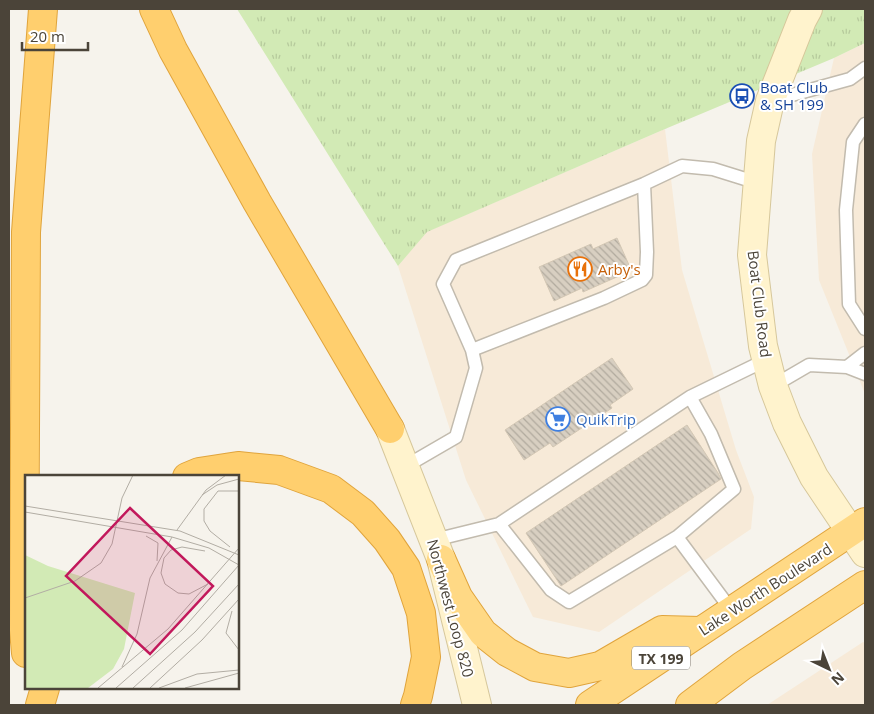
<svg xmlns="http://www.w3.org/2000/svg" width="874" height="714" font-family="'Open Sans',sans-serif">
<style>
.commercial{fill:#f7ead8}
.grass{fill:url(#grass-tufts)}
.building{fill:url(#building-back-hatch);stroke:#d3c7b4}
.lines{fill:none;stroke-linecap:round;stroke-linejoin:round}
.service-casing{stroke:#c2bbae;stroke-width:15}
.secondary-casing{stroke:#d6c79b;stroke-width:30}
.trunk-casing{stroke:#e0a43c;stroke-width:30}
.motorway-casing{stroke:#e0a43c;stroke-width:30}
.service{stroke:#fff;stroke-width:12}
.secondary{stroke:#fff3cd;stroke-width:28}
.trunk{stroke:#ffd985;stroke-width:28}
.motorway{stroke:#ffcf6e;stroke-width:28}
.labels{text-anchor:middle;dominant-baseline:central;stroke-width:4;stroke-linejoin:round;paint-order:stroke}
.shield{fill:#fff;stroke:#817c74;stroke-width:1}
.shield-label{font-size:14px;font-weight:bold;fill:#4b4439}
.transit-label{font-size:15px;fill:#164399;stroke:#fff;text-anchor:start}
.food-label{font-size:15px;fill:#c56008;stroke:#fff;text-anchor:start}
.street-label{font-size:15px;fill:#4b4439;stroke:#fff}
.shop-label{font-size:15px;fill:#366cbe;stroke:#fff;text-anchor:start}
.inset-road{fill:none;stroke:#b2ada4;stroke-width:1}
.view{fill:#c2185b;fill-opacity:0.15;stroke:#c2185b;stroke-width:2.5}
.inset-edge{fill:none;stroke:#4b4439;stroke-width:2.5}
</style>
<defs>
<pattern id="grass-tufts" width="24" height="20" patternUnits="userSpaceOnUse" patternTransform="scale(1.25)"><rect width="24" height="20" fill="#d2eab5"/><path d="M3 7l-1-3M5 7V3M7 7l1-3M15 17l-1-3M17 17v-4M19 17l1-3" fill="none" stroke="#b6ca9c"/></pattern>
<pattern id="building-back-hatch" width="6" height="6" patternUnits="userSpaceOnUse" patternTransform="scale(1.25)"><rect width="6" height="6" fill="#d8cfc1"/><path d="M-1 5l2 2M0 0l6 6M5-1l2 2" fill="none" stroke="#b1aa9e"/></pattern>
</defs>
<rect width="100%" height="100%" fill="#f6f3ec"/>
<!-- commercial -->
<path class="commercial" d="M865,43V394L819,280L812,154L834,58Z
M665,129L682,270L736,450L754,497L751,529L599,632L533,617L466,480L398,266L426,232Z
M863,642L865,643V705H767Z"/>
<!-- grass -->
<path class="grass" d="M237,9H865V43L834,58L665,129L427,232L398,266Z"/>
<!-- building -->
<path class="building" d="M617,238L629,265L616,270L619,276L583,292L582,288L554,301L539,267L591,244L593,249Z
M612,358L633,389L610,405L612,408L553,447L550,443L524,460L505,430Z
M687,425L718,473L721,479L561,586L526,533Z"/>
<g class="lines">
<!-- service casing -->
<g class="service-casing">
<path id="service" d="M770,101L850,79L865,68
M865,124L853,142L846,210L849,304L865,329
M472,350L604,298L642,280L646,275L647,252L644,184
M847,367L865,374
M773,386L809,365L847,367L865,353
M690,397L766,360
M406,466L456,437L476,368L472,350L443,284L456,260L644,184L682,166L713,169L758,183
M677,537L569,602L551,590L499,524L690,397L711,434L734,489L677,537L732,611
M434,540L499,524"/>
</g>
<!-- secondary casing -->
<g class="secondary-casing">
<path id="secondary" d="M808,9L802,20L770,101L761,141L752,255L763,346L773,386L787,423L814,477L865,553
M390,429L441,559L477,705"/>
</g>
<!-- trunk casing -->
<g class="trunk-casing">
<path id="trunk" d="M441,559L458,597L483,633L507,652L535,667L569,673L600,666L662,630L700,631
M590,705L865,522
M690,705L742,666L865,585"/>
</g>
<!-- motorway casing -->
<g class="motorway-casing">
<path id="motorway" d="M154,9L173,50L257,202L390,429
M187,477L199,472L238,466L279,470L331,489L363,513L387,540L406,568L421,613L426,657L418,696L415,705
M26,653L24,630L26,232L43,9
M40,705L45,688"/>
</g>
<!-- service -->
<use href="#service" class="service"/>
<!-- secondary -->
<use href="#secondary" class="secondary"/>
<!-- trunk -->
<use href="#trunk" class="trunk"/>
<!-- motorway -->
<use href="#motorway" class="motorway"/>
</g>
<!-- icons -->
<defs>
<g id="bus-ring" transform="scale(1.25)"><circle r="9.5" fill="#fff" stroke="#1a4fb4" stroke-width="1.5"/><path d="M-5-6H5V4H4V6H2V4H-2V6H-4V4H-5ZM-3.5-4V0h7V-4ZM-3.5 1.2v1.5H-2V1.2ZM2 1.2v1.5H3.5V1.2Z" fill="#1a4fb4"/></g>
<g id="restaurant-ring" transform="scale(1.25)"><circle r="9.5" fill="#fff" stroke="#e8710a" stroke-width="1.5"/><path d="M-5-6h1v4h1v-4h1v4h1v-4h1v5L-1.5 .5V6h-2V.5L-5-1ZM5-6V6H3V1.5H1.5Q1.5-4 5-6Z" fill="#e8710a"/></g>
<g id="supermarket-ring" transform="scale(1.25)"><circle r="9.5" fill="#fff" stroke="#3f7fe0" stroke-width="1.5"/><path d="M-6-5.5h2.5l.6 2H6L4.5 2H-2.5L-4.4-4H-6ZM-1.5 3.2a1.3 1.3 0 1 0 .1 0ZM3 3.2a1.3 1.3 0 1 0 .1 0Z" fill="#3f7fe0"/></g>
</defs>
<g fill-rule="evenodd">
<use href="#bus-ring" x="742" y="96"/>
<use href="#restaurant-ring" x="580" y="269"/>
<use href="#supermarket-ring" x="558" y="419"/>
</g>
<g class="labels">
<!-- shield labels -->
<rect class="shield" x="632" y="646.5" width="58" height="23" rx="4"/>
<g class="shield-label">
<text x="661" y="658">TX 199</text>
</g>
<!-- transit labels -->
<g class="transit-label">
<text x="760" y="87">Boat Club<tspan x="760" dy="17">&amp; SH 199</tspan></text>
</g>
<!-- food labels -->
<g class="food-label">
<text x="598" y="269">Arby's</text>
</g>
<!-- street labels -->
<g class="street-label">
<text transform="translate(760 304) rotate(83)">Boat Club Road</text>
<text transform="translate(765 589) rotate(-33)">Lake Worth Boulevard</text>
<text transform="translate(451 608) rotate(75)">Northwest Loop 820</text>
</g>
<!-- shop labels -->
<g class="shop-label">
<text x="576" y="419">QuikTrip</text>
</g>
</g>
<!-- overview -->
<g transform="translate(25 475)">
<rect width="214" height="214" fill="#f6f3ec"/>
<path d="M0,80L23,91L110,118L99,174L88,194L63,213H1Z" fill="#d2eab5"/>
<path class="inset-road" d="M177,20L192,10L214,4M0,31L155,56L214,80M0,37L147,62L184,73L214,90M152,55L181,15L201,0M121,61L133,68L132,86M205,72L185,56L179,46V34L193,16H214M180,76L157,72L146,75L139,83L136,98L140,109L153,118L164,119L183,109M125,103L147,62M0,123L50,106L76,88L87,69L97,23L108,0M207,136L201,158L214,175M97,192L112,159L125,103M73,213L143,154L214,73M91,213L157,155L214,90M108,213L170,157L214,109M125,213L177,165L214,124M134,213L172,199L214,195M160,213L214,198"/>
<path class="view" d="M105,33L188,111L125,179L41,101Z"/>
<rect width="214" height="214" class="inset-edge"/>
</g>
<!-- border -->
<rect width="874" height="714" fill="none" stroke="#4b4439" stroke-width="20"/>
<!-- north arrow -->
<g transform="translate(829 669) rotate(137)" stroke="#ffffff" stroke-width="4" paint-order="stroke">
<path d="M0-4L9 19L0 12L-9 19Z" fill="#4b4439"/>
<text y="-8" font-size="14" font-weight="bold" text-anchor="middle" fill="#4b4439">N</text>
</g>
<!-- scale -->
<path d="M22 42v8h66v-8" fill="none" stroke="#4b4439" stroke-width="2.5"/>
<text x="30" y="42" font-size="15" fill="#4b4439" stroke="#ffffff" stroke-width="4" paint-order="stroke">20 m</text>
</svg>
